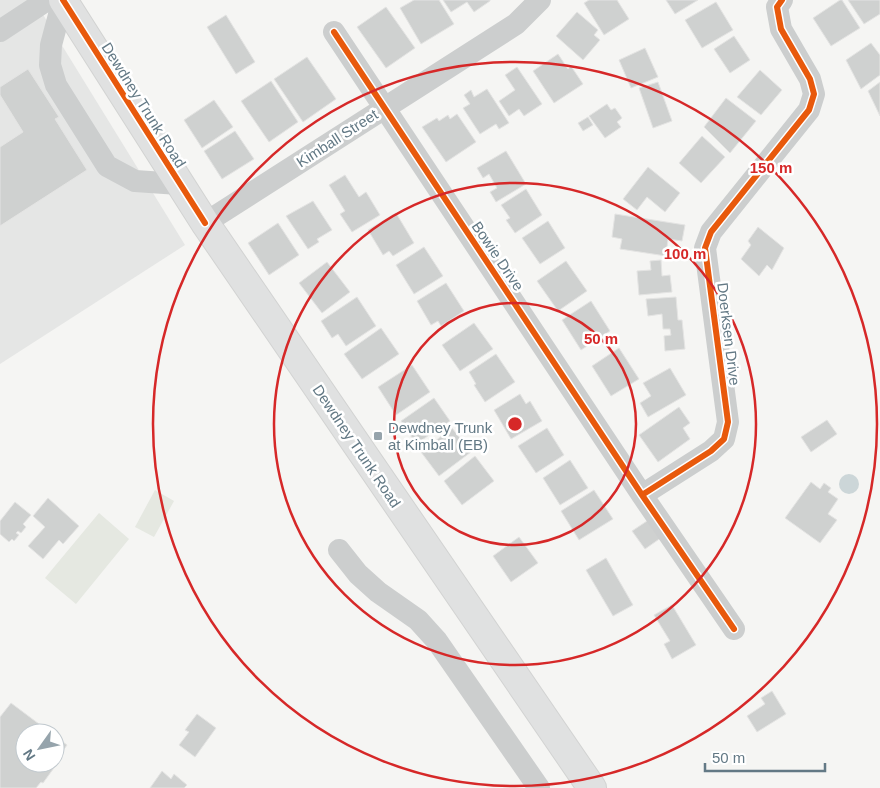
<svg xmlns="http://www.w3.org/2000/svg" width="880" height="788" font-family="Helvetica,sans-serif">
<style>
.built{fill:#e5e6e5}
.green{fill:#e5e8e1}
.water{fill:#ccd6d8}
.building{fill:#cfd1d0;stroke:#e4e4e3}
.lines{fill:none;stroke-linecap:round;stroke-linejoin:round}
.major-casing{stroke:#d2d3d2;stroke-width:30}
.minor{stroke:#cccece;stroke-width:22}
.major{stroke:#e0e1e1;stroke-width:28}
.cycleway-casing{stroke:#fff;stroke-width:9}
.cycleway{stroke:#e8590c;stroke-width:6}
.ring{fill:none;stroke:#d62828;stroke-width:2.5}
.poi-dot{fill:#96a4ac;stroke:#fff;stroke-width:2}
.labels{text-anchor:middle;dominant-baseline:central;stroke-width:5;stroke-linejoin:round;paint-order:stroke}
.street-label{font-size:15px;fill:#637985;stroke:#fff}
.poi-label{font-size:15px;fill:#637985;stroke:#fff;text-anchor:start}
.centre{fill:#d62828;stroke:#fff;stroke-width:2.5}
.ring-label{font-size:15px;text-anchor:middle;font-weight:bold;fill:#d62828;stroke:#fff;stroke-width:5;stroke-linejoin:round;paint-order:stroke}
</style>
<rect width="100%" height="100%" fill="#f5f5f3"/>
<!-- built -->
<path class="built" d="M0,0H34L185,245L0,364Z"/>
<!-- green -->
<path class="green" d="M155,490L174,501L154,537L135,527Z
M99,513L129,539L76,604L45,578Z"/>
<!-- water -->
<path class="water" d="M839 484a10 10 0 1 1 20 0a10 10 0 1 1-20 0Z"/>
<!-- building -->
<path class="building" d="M414,0H439L454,24L421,44L400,8Z
M443,0H490V1L474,12L467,2L451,12Z
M589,0H617L629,19L604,35L584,3Z
M666,0H698L675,14Z
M840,0H842L860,28L831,46L813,18Z
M848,0H880V14L864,24Z
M716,2L733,30L702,48L685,20Z
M386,7L415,48L386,68L357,27Z
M577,12L598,30L594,35L600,40L583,60L556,36Z
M226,15L255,62L236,74L207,27Z
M734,36L750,60L730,73L714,49Z
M871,43L880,55V75L861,89L846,60Z
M645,48L658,77L631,88L619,60Z
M558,54L568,69L571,66L583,84L554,103L533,71Z
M307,57L336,99L303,122L274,79Z
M517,67L542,104L524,116L519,109L509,116L499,101L515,90L505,75Z
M28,69L59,117L55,119L87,170L0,226V147L23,132L0,95V87Z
M760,70L782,90L761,115L737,97Z
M271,81L298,122L269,142L241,101Z
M658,82L672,121L653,128L639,88Z
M880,82V116L868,91Z
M487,89L509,123L499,129L496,124L480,134L463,108L470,104L464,95L471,90L474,97Z
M726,98L756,121L730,153L704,127Z
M214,100L233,127L202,148L184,120Z
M607,104L611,110L615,108L622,118L617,122L621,127L605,138L589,116Z
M457,114L476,142L446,162L422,127L437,118L439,121L448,115L450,119Z
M588,117L593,125L583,131L578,123Z
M235,131L254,159L222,179L204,151Z
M702,136L725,157L701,183L679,163Z
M506,151L526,184L496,202L490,192L497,188L489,174L483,178L477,168Z
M648,167L680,193L665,212L647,197L637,210L623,199Z
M345,175L359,197L366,192L380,215L352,232L340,214L345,211L329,185Z
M526,189L542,215L515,233L506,220L510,218L501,205Z
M313,201L332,230L317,239L319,242L308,249L286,216Z
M396,213L414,243L393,256L389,251L383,255L368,230Z
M615,214L685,225L682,241L668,239L666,256L620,249L622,239L612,237Z
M548,221L565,248L540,264L522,238Z
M278,223L299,255L269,275L248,243Z
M758,227L784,248L772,270L767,265L759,276L741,259L751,245L748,241Z
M424,247L443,276L414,294L396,265Z
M661,260L662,276L670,275L672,292L639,295L637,271L651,270L650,261Z
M566,261L587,291L558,311L537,281Z
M327,262L350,292L322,313L299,283Z
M446,283L464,311L441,326L438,321L431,325L417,301Z
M357,297L376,326L346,346L338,334L332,338L321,321Z
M676,297L678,320H682L685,349L665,351L664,336L671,335L670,329H663L662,314L648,316L646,299Z
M591,301L610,331L581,350L562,320Z
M474,323L493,349L460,371L442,345Z
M381,328L399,354L362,379L344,354Z
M619,348L639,379L611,396L592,366Z
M496,354L515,382L485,402L474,385L476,384L469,372Z
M412,365L430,392L396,415L378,387Z
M670,368L686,395L648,417L640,403L651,396L643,383Z
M520,394L526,404L530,401L542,421L511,439L494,410Z
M434,398L450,421L416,444L401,421Z
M679,407L690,423L683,428L690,439L658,462L639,435Z
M827,420L837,434L811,452L801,437Z
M452,428L471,452L439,476L421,452Z
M547,428L564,455L536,473L518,446Z
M475,456L494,481L462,505L444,481Z
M570,460L588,488L560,505L543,478Z
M811,482L820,489L824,483L831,488L828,492L838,499L828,514L837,520L820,543L785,518Z
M594,490L613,519L579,540L561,511Z
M48,498L79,526L63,544L59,540L43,559L28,546L45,527L33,516Z
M15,502L31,515L23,524L26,527L21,533L18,531L16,533L19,535L14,541L12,539L9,542L0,534V521Z
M653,517L665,535L645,549L632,531Z
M519,537L538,563L511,582L493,556Z
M606,558L633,605L613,616L586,570Z
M672,605L696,645L672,659L664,644L670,641L654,615Z
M772,691L786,714L757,732L747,716L765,704L761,698Z
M11,703L51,733H25V763H55V736L67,745L57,759L59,761L43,783L41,782L36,788H0V717Z
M197,714L216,728L195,757L179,745L189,732L185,730Z
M162,771L171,779L174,774L187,785L184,788H150Z"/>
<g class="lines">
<!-- major casing -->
<g class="major-casing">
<path id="major" d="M63,0L205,223L592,788"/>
</g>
<!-- minor -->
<path class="minor" d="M63,0L51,45L50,65L56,85L107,166L135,181L179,184
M0,31L47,0
M334,32L642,495L734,629
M205,223L516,24L540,0
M642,495L711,451L724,439L728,422L705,248L711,232L809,110L814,94L810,79L781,29L777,7L782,0
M339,550L358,574L378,592L418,620L437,641L539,788"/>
<!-- major -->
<use href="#major" class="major"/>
<!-- cycleway casing -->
<g class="cycleway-casing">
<path id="cycleway" d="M63,0L205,223
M334,32L642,495L734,629
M642,495L711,451L724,439L728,422L705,248L711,232L809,110L814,94L810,79L781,29L777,7L782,0"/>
</g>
<!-- cycleway -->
<use href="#cycleway" class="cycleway"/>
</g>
<!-- distance rings -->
<g class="ring">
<circle cx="515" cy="424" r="121"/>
<circle cx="515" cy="424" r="241"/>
<circle cx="515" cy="424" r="362"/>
</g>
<!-- markers -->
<rect class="poi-dot" x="373" y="431" width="10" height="10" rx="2.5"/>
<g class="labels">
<!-- street labels -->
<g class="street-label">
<text transform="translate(144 105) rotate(58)">Dewdney Trunk Road</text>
<text transform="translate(337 138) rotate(-33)">Kimball Street</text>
<text transform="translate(498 256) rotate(56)">Bowie Drive</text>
<text transform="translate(729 334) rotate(83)">Doerksen Drive</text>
<text transform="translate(357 446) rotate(56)">Dewdney Trunk Road</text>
</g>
<!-- poi labels -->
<g class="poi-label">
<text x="388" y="427">Dewdney Trunk<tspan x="388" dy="17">at Kimball (EB)</tspan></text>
</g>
</g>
<circle cx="515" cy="424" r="8" class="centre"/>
<g class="ring-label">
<text x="771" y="173">150 m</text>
<text x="685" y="259">100 m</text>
<text x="601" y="344">50 m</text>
</g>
<!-- north arrow -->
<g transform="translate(40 748) rotate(237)"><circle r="24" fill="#ffffff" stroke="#c1c9ce"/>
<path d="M0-4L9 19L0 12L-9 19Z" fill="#96a4ac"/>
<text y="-8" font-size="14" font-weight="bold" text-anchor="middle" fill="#637985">N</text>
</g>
<!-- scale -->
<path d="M705 763v8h120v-8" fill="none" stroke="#637985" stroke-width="2.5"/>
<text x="712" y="763" font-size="15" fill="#637985" stroke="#ffffff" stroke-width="4" paint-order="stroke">50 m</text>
</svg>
